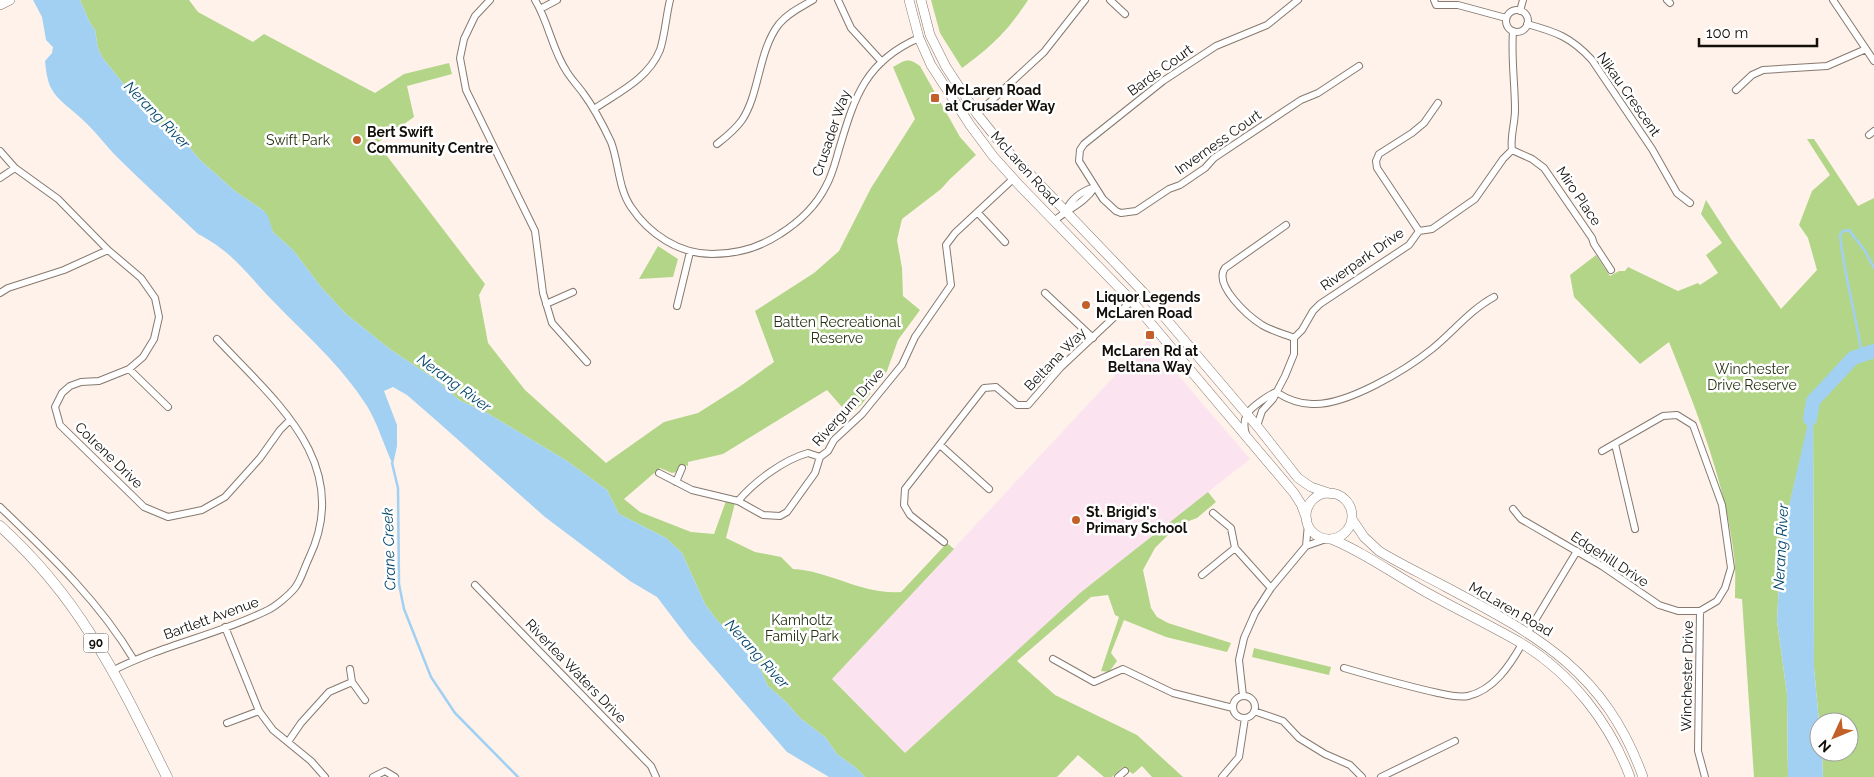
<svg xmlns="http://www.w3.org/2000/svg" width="1874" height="777" font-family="Raleway,sans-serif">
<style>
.education{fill:#fbe3ef}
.green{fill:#b3d587}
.water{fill:#a1d0f3}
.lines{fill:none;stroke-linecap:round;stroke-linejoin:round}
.stream{stroke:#a1d0f3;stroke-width:2.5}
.river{stroke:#a1d0f3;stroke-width:14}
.street-casing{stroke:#86796f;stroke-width:8}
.secondary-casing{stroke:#86796f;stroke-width:10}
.primary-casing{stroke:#86796f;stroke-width:11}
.street{stroke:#fff;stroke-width:6}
.secondary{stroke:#fff;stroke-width:9}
.primary{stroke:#fff;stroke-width:10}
.poi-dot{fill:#c35f29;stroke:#fff;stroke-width:2}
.labels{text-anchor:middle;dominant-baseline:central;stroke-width:5;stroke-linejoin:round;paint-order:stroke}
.shield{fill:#fff;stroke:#5a5754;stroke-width:1}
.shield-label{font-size:12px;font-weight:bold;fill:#130f0b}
.street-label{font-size:14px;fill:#130f0b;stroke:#fff}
.poi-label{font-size:14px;font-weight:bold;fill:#130f0b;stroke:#fff;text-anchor:start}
.park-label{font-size:14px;fill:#24320f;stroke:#fff}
.water-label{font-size:15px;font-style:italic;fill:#04476d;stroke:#fff}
</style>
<rect width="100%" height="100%" fill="#fef2ea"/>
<!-- education -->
<path class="education" d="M1148,340L1250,459L1080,593L905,753L832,679Z"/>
<!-- green -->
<path class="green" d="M80,0H189L198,12L253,42L264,34L375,93L404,74L449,63L452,74L407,86L414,117L377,143L485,284L479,295L488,343L525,390L606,463L664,422L698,413L739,387L774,362L755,311L814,273L839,251L871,188L915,119L893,67C905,60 908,57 920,66L960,137L976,155L950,179L941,189L902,219L897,240L902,268L903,296L920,310L898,340L887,371L877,385L861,405L849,415L827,390L723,454L688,462V466L681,464L677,472L672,473L660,468L624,499L640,512L691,532L714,534L726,501L735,503L726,538L755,552L781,557L793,569C830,571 863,595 901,592L947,543L954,549L832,679L905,753L1080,593L1208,492L1216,502L1197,518L1178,525L1155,548L1143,570L1151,608L1157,617L1168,623L1231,643L1227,652L1166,637L1124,620L1111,653L1117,661L1109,672L1101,671L1119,617L1115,615L1108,595L1091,597L1017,661L1055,695L1137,735L1183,777H1152L1142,766L1133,774L1123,767L1112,777H1104L1078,755L1057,777H865L856,768L837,754L825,737L800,718L786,702L768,686L757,662L716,619L705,604L682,553L666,538L619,514L607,490L567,461L487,413L459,400L438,381L391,350L346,314L321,287L293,250L273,232L264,211L235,191L200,160L189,147L180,144L162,129L152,111L141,106L102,57L98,48L95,30L90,23Z
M931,0H1028C1007,32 992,46 962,68L940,33Z
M1807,139H1814L1858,206L1874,198V777H1823L1822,752H1849V722H1819L1814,668L1813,404L1781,541L1777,621L1787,694L1788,777H1754L1742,599L1735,598C1735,585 1736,570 1734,556C1725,481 1697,412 1669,342L1640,364L1574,297L1570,275L1596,255L1610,276L1619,271H1625L1628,267L1678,291L1698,283L1700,285L1718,273L1706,255L1722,243L1701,214L1706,200L1731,239L1781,309L1817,270L1808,238L1799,225L1812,191L1830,175Z
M658,246L678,259L673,277L639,279Z
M1254,648L1331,667L1329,675L1252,657Z"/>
<!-- water -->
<path class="water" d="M33,0H80L90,23L95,30L98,48L102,57L141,106L152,111L162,129L180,144L189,147L200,160L235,191L264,211L268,216L273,232L293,250L321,287L346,314L391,350L438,381L459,400L487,413L567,461L607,490L619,514L666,538L682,553L705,604L716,619L757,662L768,686L786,702L800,718L825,737L837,754L856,768L865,777H829L787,752L689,639L657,597L630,581L545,517L438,422L407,395L393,387L384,391L397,425V446L393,465C384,446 378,424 367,406C341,365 305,334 272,300C246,273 233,252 198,234C171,208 143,183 117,157C106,146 97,133 86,123C75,111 58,102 51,88C47,80 46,70 45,61L52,53L53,47L46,40L42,17Z
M1813,401L1814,668L1819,722V752H1822L1823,777H1788L1787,694L1777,621L1781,541Z"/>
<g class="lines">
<!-- stream -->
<path class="stream" d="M1862,355C1856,315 1844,275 1840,235L1843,231L1849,230L1865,251L1874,268
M392,463L398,488L399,584L404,609L431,677L455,713L518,777"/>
<!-- river -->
<path class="river" d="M1810,419L1813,401L1853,358L1874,351"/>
<!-- street casing -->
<g class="street-casing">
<path id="street" d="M490,0L475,16L464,39L460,58L466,90L535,231L543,293L552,323L587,362
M535,0C549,23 552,50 567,72C572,80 578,86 583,93C595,109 603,125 611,142C619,163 618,188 631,207C649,234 679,254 712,254C738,254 759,248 780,234C799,222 816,206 826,186C833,174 836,159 840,146C855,96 866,61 919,38
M838,0L851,28L882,62
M1110,0L1125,14
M1298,0L1267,25L1216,46L1163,81L1084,144L1080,150L1079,161L1103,199L1116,211L1121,213L1136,211L1169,189L1180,185L1205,168L1214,158L1301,100L1318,93L1359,66
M1434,0L1436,5H1458L1506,18
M1667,0L1670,3
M1833,0L1874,61
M540,9L557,0
M1506 21a11 11 0 1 1 22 0a11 11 0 1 1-22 0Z
M1520,11L1523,0
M1527,24C1556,32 1571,37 1592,60L1652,149L1677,193L1690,203
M1736,90L1752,75L1763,70L1827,66L1866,49
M594,109C619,92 648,79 660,50C665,35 666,16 670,0
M977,114L1044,52L1085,0
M1869,135L1874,131
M717,144C726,137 735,130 742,120C760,93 758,51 779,24C788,13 801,7 813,0
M1512,150L1532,159L1544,168L1592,238L1594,244L1611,270
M0,151L15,168L58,199L108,250L141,278L155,298L159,317L154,339L143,357L129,369L99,381L81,382L70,386L62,393L55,407L60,425L144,507L168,517L202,510L225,497L260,458L280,430L290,420
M0,178L15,168
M1065,212C1071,199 1081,191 1095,187
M978,213L1005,242
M1054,221C1068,209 1085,203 1095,187
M1286,225L1225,268C1213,285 1248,316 1262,325C1272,331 1284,334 1294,338
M1419,231L1377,168L1376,161L1379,154L1412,133L1424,123L1438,103
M0,293L8,288L64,270L108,250
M1045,293L1093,338
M546,304L573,292
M677,306L690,252
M129,369L168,407
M1276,392C1287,399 1299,404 1312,404C1346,406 1406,370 1432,349C1453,332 1470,310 1494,297
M1257,426L1262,411L1273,399L1285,376L1294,354V338L1302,330L1313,311L1320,304L1409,245L1419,231L1432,229L1475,199L1503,159L1512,150C1510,136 1515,124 1515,110C1515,84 1511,58 1513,31
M1246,434C1244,428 1244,420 1247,414C1251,407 1269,395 1276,392
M1615,444L1635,529
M940,445L989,489
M1602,451L1663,416L1677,415L1693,425L1722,505L1731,568L1725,588L1717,601L1700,611
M808,453L820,457L815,473L787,512L780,516L763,515L738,501C754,482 783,460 808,453Z
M820,457L828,451L834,440L862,414L902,365L915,337L951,285L946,245L955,233L1013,179
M659,473L692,490L738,501
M676,482L682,468
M0,507C49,554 99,601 134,660
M1513,509L1521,519L1602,566L1659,605L1678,611H1700
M1213,513L1231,528L1235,548
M944,542L910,515L904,505L905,489L984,388L996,387L1017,405H1028L1061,367L1142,291
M1306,546L1308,524
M1202,575L1235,548L1271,588
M475,585L651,766L656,777
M1700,611L1698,751L1705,777
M225,627L259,711L273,730L311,761L325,777
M1528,632L1577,551
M1053,659L1094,682L1123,669L1173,693L1233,708
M1344,668C1375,677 1406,686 1438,693C1447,695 1459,698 1468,696C1494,690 1510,665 1522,644
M350,669L352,682
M112,671C162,645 218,635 268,610C276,606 288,596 294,589C301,581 304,568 309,558C354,464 275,401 217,339
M1243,696L1239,660L1244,638L1255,613L1271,588L1306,546L1326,539
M1233 707a11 11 0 1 1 22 0a11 11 0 1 1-22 0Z
M1254,711L1283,721L1299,738L1325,754L1350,765L1362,777
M227,723L259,711
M288,742L301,723L329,692L352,682L365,700
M373,777L385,771L395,777
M1118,777L1125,771
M1222,777L1239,757L1245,718
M1381,777L1455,741"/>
</g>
<!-- secondary casing -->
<g class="secondary-casing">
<path id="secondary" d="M909,0L919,38L931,65L970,125L993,156L1020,186L1132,301L1294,493L1301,504L1307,520
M921,0L930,35L946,67L977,114L1002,145L1144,293L1257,426L1298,478L1311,487L1332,494
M0,5L10,0
M1306 516a23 23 0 1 1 46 0a23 23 0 1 1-46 0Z
M1352,519L1364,537L1379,551C1400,564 1424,575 1446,587C1540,637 1605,672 1643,777
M1331,539C1364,552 1393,574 1424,591C1456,609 1490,625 1521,643C1571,673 1610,723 1630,777"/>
</g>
<!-- primary casing -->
<g class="primary-casing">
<path id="primary" d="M0,526C34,557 66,595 91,635C120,680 143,729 167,777"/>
</g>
<!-- street -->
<use href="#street" class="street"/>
<!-- secondary -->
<use href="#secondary" class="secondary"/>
<!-- primary -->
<use href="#primary" class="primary"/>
</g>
<!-- markers -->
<g class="poi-dot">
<rect x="930" y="93" width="10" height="10" rx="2.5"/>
<circle cx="357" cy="140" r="5"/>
<circle cx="1086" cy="305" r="5"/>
<rect x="1145" y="330" width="10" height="10" rx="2.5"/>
<circle cx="1076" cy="520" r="5"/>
</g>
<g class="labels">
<!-- shield labels -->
<rect class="shield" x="83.5" y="633.5" width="25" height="19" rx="4"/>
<g class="shield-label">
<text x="96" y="643">90</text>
</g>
<!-- street labels -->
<g class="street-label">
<text transform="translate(1160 70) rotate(-36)">Bards Court</text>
<text transform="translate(1629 94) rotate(55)">Nikau Crescent</text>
<text transform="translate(831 133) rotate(-71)">Crusader Way</text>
<text transform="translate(1218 142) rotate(-35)">Inverness Court</text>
<text transform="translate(1025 168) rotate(48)">McLaren Road</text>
<text transform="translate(1579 196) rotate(56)">Miro Place</text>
<text transform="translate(1362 259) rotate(-35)">Riverpark Drive</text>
<text transform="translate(1055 359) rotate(-46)">Beltana Way</text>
<text transform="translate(848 407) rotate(-48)">Rivergum Drive</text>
<text transform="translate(109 455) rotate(44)">Colrene Drive</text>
<text transform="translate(1610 559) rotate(33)">Edgehill Drive</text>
<text transform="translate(1511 609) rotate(30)">McLaren Road</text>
<text transform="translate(211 618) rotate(-20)">Bartlett Avenue</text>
<text transform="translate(576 671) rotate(46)">Riverlea Waters Drive</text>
<text transform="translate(1687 676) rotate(-89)">Winchester Drive</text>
</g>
<!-- poi labels -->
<g class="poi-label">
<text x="945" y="90">McLaren Road<tspan x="945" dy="16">at Crusader Way</tspan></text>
<text x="367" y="132">Bert Swift<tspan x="367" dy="16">Community Centre</tspan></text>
<text x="1096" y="297">Liquor Legends<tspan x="1096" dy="16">McLaren Road</tspan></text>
<text x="1150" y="351" text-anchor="middle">McLaren Rd at<tspan x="1150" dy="16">Beltana Way</tspan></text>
<text x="1086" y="512">St. Brigid's<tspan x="1086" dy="16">Primary School</tspan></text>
</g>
<!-- park labels -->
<g class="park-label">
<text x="298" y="140">Swift Park</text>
<text x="837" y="322">Batten Recreational<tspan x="837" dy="16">Reserve</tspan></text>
<text x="1752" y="369">Winchester<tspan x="1752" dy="16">Drive Reserve</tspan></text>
<text x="802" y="620">Kamholtz<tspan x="802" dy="16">Family Park</tspan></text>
</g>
<!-- water labels -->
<g class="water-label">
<text transform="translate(157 115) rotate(46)">Nerang River</text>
<text transform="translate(454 383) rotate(36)">Nerang River</text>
<text transform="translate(1781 547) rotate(-87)">Nerang River</text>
<text transform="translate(389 549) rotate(-92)">Crane Creek</text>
<text transform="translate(757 654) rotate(48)">Nerang River</text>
</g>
</g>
<!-- north arrow -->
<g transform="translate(1834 737) rotate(226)"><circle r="24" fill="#ffffff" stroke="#a19f9d"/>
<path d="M0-4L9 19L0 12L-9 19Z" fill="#c35f29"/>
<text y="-8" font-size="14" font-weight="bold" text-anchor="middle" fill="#130f0b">N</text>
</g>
<!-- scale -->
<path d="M1699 38v8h118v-8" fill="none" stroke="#130f0b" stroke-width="2.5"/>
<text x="1706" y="38" font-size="15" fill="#130f0b" stroke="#ffffff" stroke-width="4" paint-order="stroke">100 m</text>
</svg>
